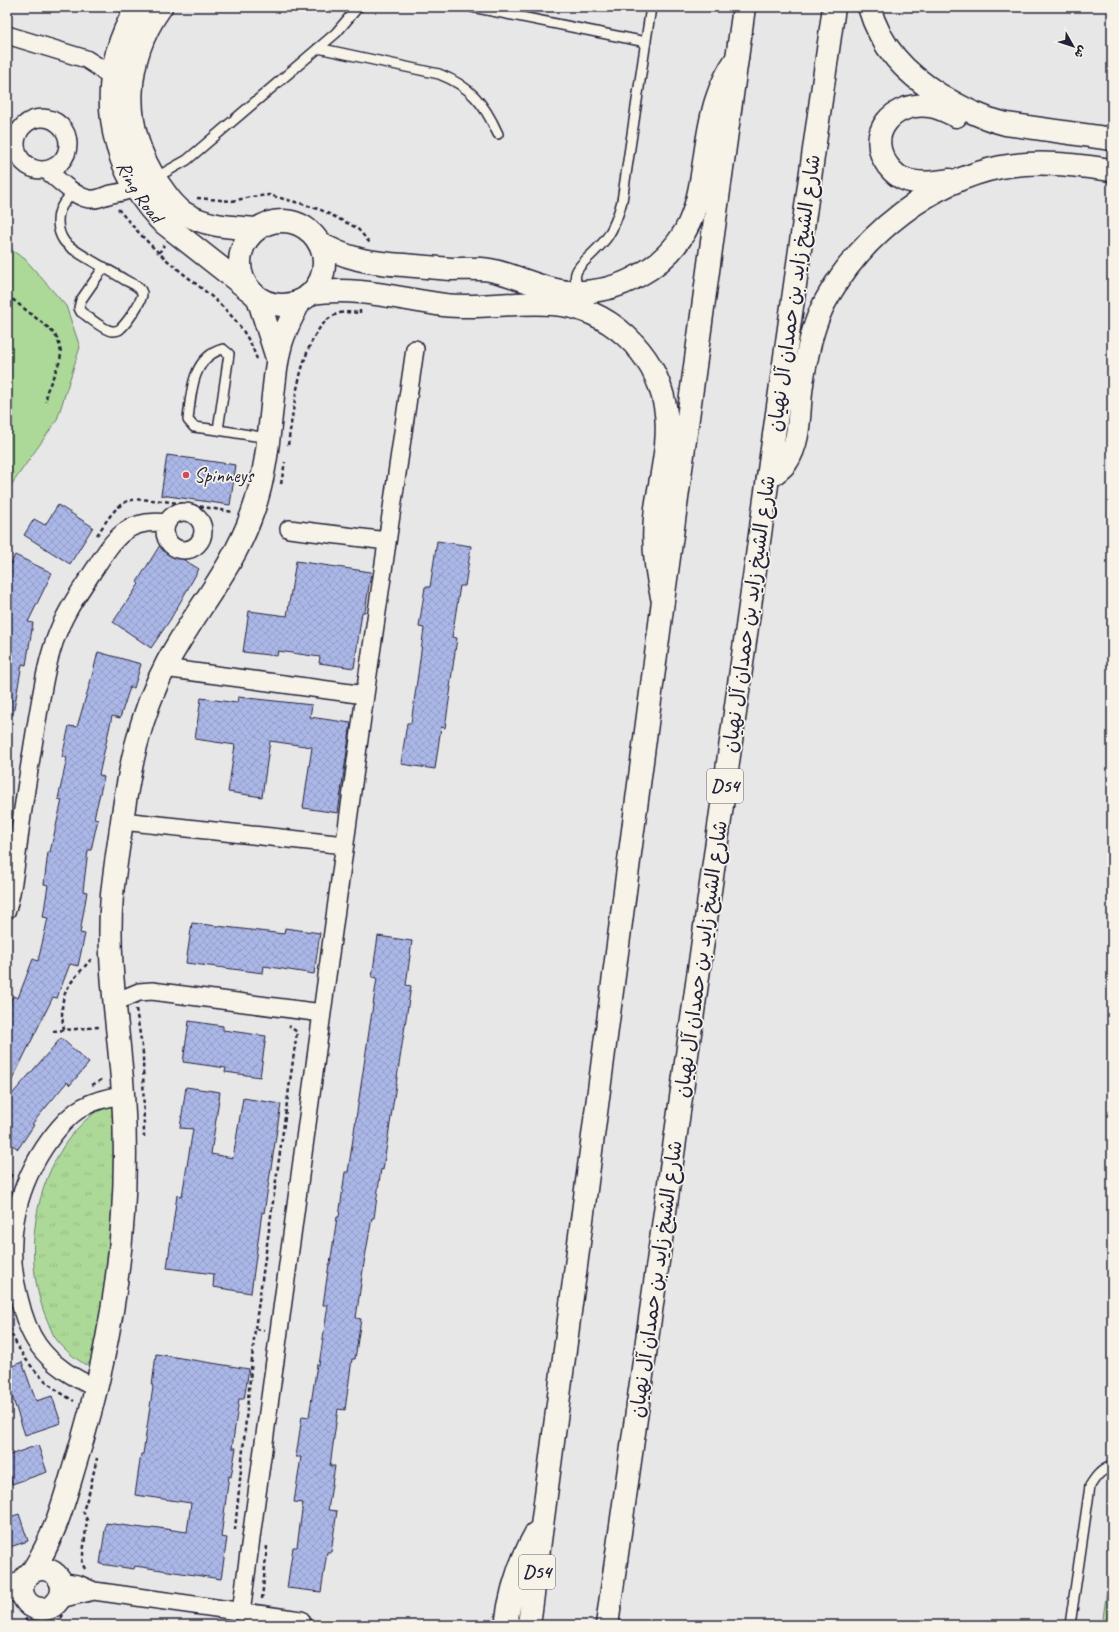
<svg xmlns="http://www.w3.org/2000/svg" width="1119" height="1632" font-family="Caveat,'Playpen Sans Arabic',sans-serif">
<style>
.green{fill:#acd998;stroke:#677e6a}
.park{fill:url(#park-tufts);stroke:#677e6a}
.building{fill:url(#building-cross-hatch);stroke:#22223b}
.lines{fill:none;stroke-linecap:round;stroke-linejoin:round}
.service-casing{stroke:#22223b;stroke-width:12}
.minor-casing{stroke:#22223b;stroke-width:20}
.tertiary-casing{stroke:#22223b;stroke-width:25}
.primary-casing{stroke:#22223b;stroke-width:25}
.path{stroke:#22223b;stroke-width:2.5;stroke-dasharray:4 3;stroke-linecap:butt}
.service{stroke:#f7f3e8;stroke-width:9}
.minor{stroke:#f7f3e8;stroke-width:17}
.tertiary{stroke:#f7f3e8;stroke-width:22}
.primary{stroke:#f7f3e8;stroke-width:22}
.poi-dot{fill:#d1495b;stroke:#f7f3e8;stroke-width:1.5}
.labels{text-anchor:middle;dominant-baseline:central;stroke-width:3.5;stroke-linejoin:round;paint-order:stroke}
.shield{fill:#f7f3e8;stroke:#62616f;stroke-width:1}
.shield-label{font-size:19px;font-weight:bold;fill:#22223b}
.street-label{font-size:20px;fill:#22223b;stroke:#f7f3e8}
.poi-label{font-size:20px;fill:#22223b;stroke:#f7f3e8;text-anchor:start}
</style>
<defs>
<pattern id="park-tufts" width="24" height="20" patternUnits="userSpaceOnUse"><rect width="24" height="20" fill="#acd998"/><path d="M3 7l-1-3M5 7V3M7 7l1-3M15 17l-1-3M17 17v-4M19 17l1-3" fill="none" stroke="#94ba84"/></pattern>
<pattern id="building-cross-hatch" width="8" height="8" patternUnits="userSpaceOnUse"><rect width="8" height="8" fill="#abb7e7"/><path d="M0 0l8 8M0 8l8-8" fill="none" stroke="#939dc7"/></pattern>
</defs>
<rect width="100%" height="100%" fill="#e8e7e8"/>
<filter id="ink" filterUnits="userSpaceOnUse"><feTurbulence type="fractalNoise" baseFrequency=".025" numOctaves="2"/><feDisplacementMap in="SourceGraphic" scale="8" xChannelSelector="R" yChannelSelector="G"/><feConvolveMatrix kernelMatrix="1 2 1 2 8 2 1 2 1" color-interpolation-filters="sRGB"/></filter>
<g filter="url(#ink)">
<!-- green -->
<path class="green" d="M7,247L25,259L66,306L80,347L57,420L7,491Z
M1112,1555V1625H1102Z"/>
<!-- park -->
<path class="park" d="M111,1101L121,1106L123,1163L100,1356L86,1365C74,1358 65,1350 56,1339C52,1334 50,1326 47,1320C24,1266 31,1197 63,1147C75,1128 92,1113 111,1101Z"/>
<!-- building -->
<path class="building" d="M167,455L236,465L230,505L161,495Z
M58,505L93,527L70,564L24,535L34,519L45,525Z
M437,541L471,546L465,586H460L452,637L457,638L450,687H451L445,728L441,727L435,769L401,764L407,723H411L418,674L424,628L419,627L425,587H430Z
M160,545L199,569L170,620L151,648L113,622L139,584L137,582Z
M15,555L52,573L28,622L33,623L26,665L22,664L13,715L7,714V572Z
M296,561L371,572L365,612H362L354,668L319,663L320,657L278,651L277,656L243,652L249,611L287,616Z
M98,652L141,664L134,688L130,687L120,718L112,716L99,775L104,777L94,818L98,819L91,850H88L83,891L87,892L80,933L85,934L78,966L70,964L57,998L53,997L7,1090V1009L13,996L18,998L33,959L38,961L48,918L43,917L48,885L44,884L48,852H50L62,800L58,799L67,758L62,757L69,726L77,727L92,676Z
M238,697L312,705L310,717L351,723L338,813L303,808L312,747L270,741L262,797L228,792L235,745L195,739L201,698L237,703Z
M192,923L284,934L285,928L320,933L314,974L264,966L263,973L186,963Z
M378,936L412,941L406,985L411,986L383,1170L381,1169L374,1218H372L364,1263L356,1318L361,1319L355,1359H352L345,1410L338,1409L330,1466H335L328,1510L337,1511L331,1552H327L321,1592L287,1588L293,1547H297L303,1503L294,1502L301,1457H296L302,1416L309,1417L317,1364L319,1365L328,1305H323L329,1264H330L337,1217H339L345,1172H348L377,978L372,977Z
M189,1021L223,1026V1030L266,1036L260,1077L225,1072L226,1068L183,1062Z
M61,1038L89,1063L70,1085L67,1082L32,1124L34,1125L18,1149L7,1141V1100Z
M186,1087L220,1092L211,1154L233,1158L243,1098L281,1104L264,1213L262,1212L251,1293L213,1287L214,1274L167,1268L177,1195L182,1196L193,1129L180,1128Z
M156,1354L249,1369L244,1399H239L232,1448H236L231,1477L229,1476L221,1537L227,1538L221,1579L135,1566L134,1569L100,1564L106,1523L151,1529L152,1527L187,1532L191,1503L135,1495L141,1454H143L153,1387L152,1386Z
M22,1362L36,1401L52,1396L61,1423L25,1435L12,1396L7,1398V1368Z
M38,1445L47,1472L12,1484L7,1470V1456Z
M19,1514L28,1541L7,1548V1518Z"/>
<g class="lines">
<!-- service casing -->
<g class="service-casing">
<path id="service" d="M472,7L646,42
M318,48L439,74C470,86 484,103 498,134
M155,178L187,160L336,33L358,7
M74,192C70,196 65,201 62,206C56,216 57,231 64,241C72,252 112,271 125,280C131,283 140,286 142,293C144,299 126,324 120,329C118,331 115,331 112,331C103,330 89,317 81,312L79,308L81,300L104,267
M581,291C567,273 582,264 594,252C599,247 604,242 608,236C615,225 619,213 622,201L651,7
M223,349L229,354L218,430L194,427L188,420C191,393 192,357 223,349Z
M218,430L268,438
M1070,1625L1090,1486C1096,1476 1101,1470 1112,1466"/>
</g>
<!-- minor casing -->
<g class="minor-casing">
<path id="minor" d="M7,35L86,59L97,66L111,78
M16 144a26 26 0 1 1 52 0a26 26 0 1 1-52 0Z
M46,170C58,179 78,201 94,199C100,199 105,195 112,194C125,192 135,189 147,183
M165 531a19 19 0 1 1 38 0a19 19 0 1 1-38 0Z
M289,529L387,541
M164,668L365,695
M122,821L345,845
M7,910C15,882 17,851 21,823C26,787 32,751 38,715C43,687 47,659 58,632C67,609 82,588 96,567C115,537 128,518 167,523
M115,1002L139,992L152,991L322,1013
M96,1388C74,1378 53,1366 38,1345C28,1331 23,1315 19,1298C5,1246 14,1194 44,1148C54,1133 67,1116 83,1107C96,1100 109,1097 123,1095
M60,1581L78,1584L94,1591
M7,1585L24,1580
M7,1589L23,1597
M60,1599L94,1591L301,1620
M241,1612L365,695L415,349"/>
</g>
<!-- tertiary casing -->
<g class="tertiary-casing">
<g id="tertiary">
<path id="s1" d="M137,7C95,77 104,160 160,220L249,290"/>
<path d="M161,7C123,60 121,129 158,183C166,194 174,208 186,214C208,227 233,227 257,229"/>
<path d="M869,7C881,48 905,73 940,95C962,108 981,118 1006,124L1112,139"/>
<path d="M950,180C935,182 919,185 904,179C898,177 892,171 888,166C864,133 894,101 930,106C939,107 948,112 956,116"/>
<circle cx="282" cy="263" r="42"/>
<path d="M319,243C330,249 342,255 355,258C374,264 395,264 415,266C427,267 439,268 451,269C464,269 477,268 490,270C517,275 541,290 569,292C593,293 617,288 638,276C714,234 695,168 716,101C721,85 728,71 737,58"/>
<path d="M312,293C357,286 399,299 444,305C480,309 516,301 553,304C608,308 655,351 665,406C671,439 661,474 656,508C652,538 655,568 662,597"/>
<path d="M258,298L277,358"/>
<path d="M768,478C774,474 781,469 786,463C802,440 798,409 802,384C803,375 805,366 807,357C811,336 818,313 829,295C865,233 931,181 1001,167C1038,160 1075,165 1112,170"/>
<circle cx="42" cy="1589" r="20"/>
<path d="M32,1572C55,1536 64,1501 76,1461C113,1343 131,1217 123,1094C119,1027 106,961 112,895C114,875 117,855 120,835C128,776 138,717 167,663C194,612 233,569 252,514C266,476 269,435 273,396C275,379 276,361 281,344C285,329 293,315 300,301"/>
</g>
</g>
<!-- primary casing -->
<g class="primary-casing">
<path id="primary" d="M506,1625C510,1593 520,1561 536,1533
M529,1625L663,601L744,7
M607,1625L834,7"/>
</g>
<!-- path -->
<path class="path" d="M197,198L232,201L251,197L269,195L303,204L321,210L357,228L370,243
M118,209C135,229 153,249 174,266C200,288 231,308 248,339C252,345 254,352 257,359
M159,253L164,245
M7,295L50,329L58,339L61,353L60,361L47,391L46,402
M288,445C293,412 301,333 333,316C341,311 351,312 360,313V310
M281,484L285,462
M97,535C105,524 114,506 128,501C144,495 213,509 233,512
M136,1009L143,1053L144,1137
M64,1030C57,991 69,985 93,957
M53,1031L99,1027
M92,1085L103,1079
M7,1184L13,1171
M7,1321C18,1357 42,1383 74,1401
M255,1329L297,1032L289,1026
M235,1530L255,1329L264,1330
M85,1569L82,1563L87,1520L83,1511L89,1493L97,1458
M262,1599L267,1546
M22,1613L25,1615L27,1625
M61,1625V1619L63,1614"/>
<!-- service -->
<use href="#service" class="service"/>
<!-- minor -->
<use href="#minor" class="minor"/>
<!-- tertiary -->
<use href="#tertiary" class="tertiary"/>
<!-- primary -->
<use href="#primary" class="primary"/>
</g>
</g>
<!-- markers -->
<circle class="poi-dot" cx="186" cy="475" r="4"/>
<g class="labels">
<!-- shield labels -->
<g class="shield">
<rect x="707" y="769" width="36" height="34" rx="3"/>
<rect x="519" y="1555" width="36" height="34" rx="3"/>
</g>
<g class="shield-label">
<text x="725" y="786">D54</text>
<text x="537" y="1572">D54</text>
</g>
<!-- street labels -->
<g class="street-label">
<text stroke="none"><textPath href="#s1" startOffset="196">Ring Road</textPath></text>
<text transform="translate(794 293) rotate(-82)">شارع الشيخ زايد بن حمدان آل نهيان</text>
<text transform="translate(749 614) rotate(-82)">شارع الشيخ زايد بن حمدان آل نهيان</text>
<text transform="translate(701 959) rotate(-82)">شارع الشيخ زايد بن حمدان آل نهيان</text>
<text transform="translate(656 1279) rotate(-82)">شارع الشيخ زايد بن حمدان آل نهيان</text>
</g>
<!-- poi labels -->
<g class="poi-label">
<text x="194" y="475">Spinneys</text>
</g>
</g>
<!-- margin -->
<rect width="1119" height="1632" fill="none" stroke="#f7f3e8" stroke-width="24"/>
<rect x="12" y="12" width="1095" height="1608" fill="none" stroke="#22223b" stroke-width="1.5" filter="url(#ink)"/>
<!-- north arrow -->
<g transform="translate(1073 46) rotate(129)" stroke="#f7f3e8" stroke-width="3" paint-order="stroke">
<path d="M0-3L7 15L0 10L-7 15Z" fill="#22223b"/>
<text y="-6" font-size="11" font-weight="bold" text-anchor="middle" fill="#22223b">ش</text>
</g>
</svg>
